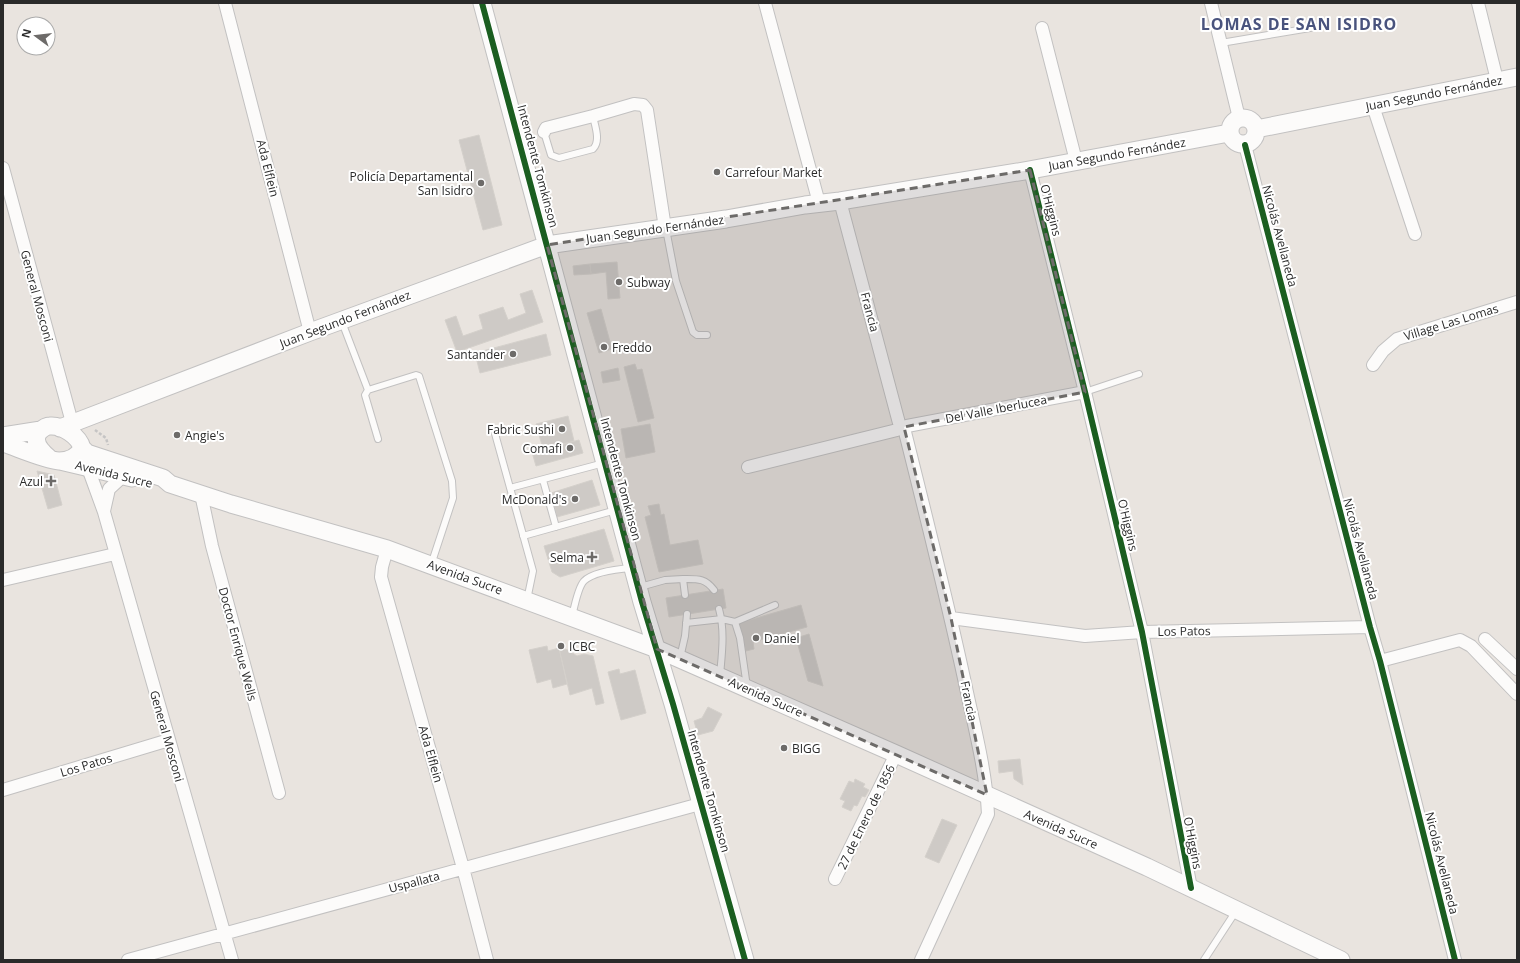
<svg xmlns="http://www.w3.org/2000/svg" width="1520" height="963" font-family="'Open Sans',sans-serif">
<style>
.building{fill:#cecac6;stroke:#d4d0cb}
.lines{fill:none;stroke-linecap:round;stroke-linejoin:round}
.lane-casing{stroke:#c2c1c1;stroke-width:8}
.street-casing{stroke:#c2c1c1;stroke-width:14}
.secondary-casing{stroke:#c2c1c1;stroke-width:19}
.path{stroke:#c5c4c4;stroke-width:2.5;stroke-dasharray:3 2;stroke-linecap:butt}
.lane{stroke:#fcfbfa;stroke-width:6}
.street{stroke:#fcfbfa;stroke-width:12}
.secondary{stroke:#fcfbfa;stroke-width:17}
.cycleway-casing{stroke:#fff;stroke-width:8}
.cycleway{stroke:#1b5e20;stroke-width:6}
.marked{fill:#6d6b69;fill-opacity:0.2;stroke:#6d6b69;stroke-width:3;stroke-dasharray:8 5;stroke-linejoin:round}
.poi-dot{fill:#6d6b69;stroke:#fff;stroke-width:1.5}
.labels{text-anchor:middle;dominant-baseline:central;stroke-width:4;stroke-linejoin:round;paint-order:stroke}
.street-label{font-size:12px;fill:#2a2a2a;stroke:#fff}
.poi-label{font-size:12px;fill:#2a2a2a;stroke:#fff;text-anchor:start}
.district-label{font-size:16px;font-weight:bold;letter-spacing:1px;fill:#49537d;stroke:#fff}
</style>
<rect width="100%" height="100%" fill="#e9e4df"/>
<!-- building -->
<path class="building" d="M479,135L502,225L483,230L459,140Z
M617,262L620,298L608,299L606,272L591,274L590,264Z
M590,264L591,274L574,275L573,266Z
M532,290L543,322L457,352L445,320L456,316L463,336L483,329L479,315L503,307L508,320L526,313L520,294Z
M601,309L612,349L599,353L587,313Z
M546,334L551,355L480,373L475,353Z
M635,364L637,370L642,369L654,418L638,422L624,367Z
M618,368L620,380L603,383L601,372Z
M568,416L574,441L543,449L536,424Z
M650,424L655,452L626,458L621,429Z
M579,440L583,453L536,466L532,452Z
M37,471L54,475L62,505L48,509Z
M592,480L600,505L557,517L551,493Z
M659,504L661,515L664,514L670,545L698,540L703,564L659,572L645,517L651,515L648,506Z
M604,529L614,561L560,577L552,572L544,546Z
M723,589L726,608L669,617L666,598Z
M801,605L807,627L753,642L754,649L746,651L739,623Z
M809,634L823,686L808,681L796,638Z
M547,646L548,651L559,648L567,684L553,688L551,679L537,683L529,650Z
M559,648L568,650L577,656L584,654L593,656L604,703L596,705L592,688L570,695Z
M619,669L620,674L635,670L646,713L621,720L608,672Z
M708,707L722,714L713,731L698,735L694,721L702,718Z
M1020,759L1023,785L1014,779L1013,771L999,773L998,761Z
M855,779L865,784L863,787L869,790L865,797L862,796L857,806L854,805L851,811L842,807L845,801L840,799L849,781L854,783Z
M942,819L957,825L939,863L925,857Z"/>
<g class="lines">
<!-- lane casing -->
<g class="lane-casing">
<path id="lane" d="M1221,43L1316,27
M544,132L551,155L559,158L593,149C601,141 595,126 593,116
M666,229L676,281L693,332L697,335H707
M342,322L368,390L416,375L419,376L452,481L453,498L431,565
M368,390L365,395L378,439
M1085,392L1139,374
M494,430L533,571L527,600
M543,480L556,527
M510,488L604,463
M523,536L616,510
M683,579C698,579 705,578 714,590
M640,587L665,580L683,579L685,595
M719,609C725,631 722,653 720,675
M572,617C574,608 578,587 584,581C593,572 619,569 632,568
M735,622L775,605
M686,623L722,619L735,622L740,638L747,687
M680,658L685,636L687,614
M1204,960L1236,911"/>
</g>
<!-- street casing -->
<g class="street-casing">
<path id="street" d="M225,3L310,332
M765,3L819,203
M1211,3L1239,118
M1478,3L1497,80
M1042,28L1076,161
M1373,106L1415,234
M544,132L546,128L593,116L634,104L643,105L647,110L665,228
M1245,145L1370,627L1380,661L1455,960
M3,168L74,430
M1030,170L1085,392L1142,632L1191,888
M840,201L899,423
M1373,365L1383,351L1397,339L1517,302
M907,426L1085,392
M905,432C926,516 947,599 965,683C974,726 986,770 988,814L921,960
M748,467L897,430
M88,468L104,512L232,960
M201,494L212,546L279,793
M104,511L109,489L123,476
M387,549L382,567L381,577L463,868L487,960
M3,580L115,554
M951,618L1085,636L1142,632L1370,627
M1485,639L1517,669
M1380,661L1460,640L1471,646L1517,694
M3,790L169,740
M835,879L896,754
M128,960L700,804"/>
</g>
<!-- secondary casing -->
<g class="secondary-casing">
<path id="secondary" d="M482,3L642,602L673,704L745,960
M1230 131a13 13 0 1 1 26 0a13 13 0 1 1-26 0Z
M1256,129L1517,77
M60,428L310,332L547,245L726,219L805,205L840,201L1030,170L1229,133
M3,436L41,430
M3,443C18,448 45,460 59,461C69,461 78,456 82,448C79,436 62,425 50,426C46,426 42,429 39,432C31,442 42,452 49,458
M82,448L87,453L163,478L170,484L231,504L387,549L657,649L896,754L1147,867L1341,960
M60,461L132,478"/>
</g>
<!-- path -->
<path class="path" d="M95,430L106,438L108,445"/>
<!-- lane -->
<use href="#lane" class="lane"/>
<!-- street -->
<use href="#street" class="street"/>
<!-- secondary -->
<use href="#secondary" class="secondary"/>
<!-- cycleway casing -->
<g class="cycleway-casing">
<path id="cycleway" d="M482,3L642,602L673,704L745,960
M1245,145L1370,627L1380,661L1455,960
M1030,170L1085,392L1142,632L1191,888"/>
</g>
<!-- cycleway -->
<use href="#cycleway" class="cycleway"/>
</g>
<!-- marked area -->
<path class="marked" d="M1030,170L1085,392L904,427L951,618L987,795L657,649L547,245Z"/>
<!-- markers -->
<g class="poi-dot">
<circle cx="717" cy="172" r="4"/>
<circle cx="481" cy="183" r="4"/>
<circle cx="619" cy="282" r="4"/>
<circle cx="604" cy="347" r="4"/>
<circle cx="513" cy="354" r="4"/>
<circle cx="562" cy="429" r="4"/>
<circle cx="177" cy="435" r="4"/>
<circle cx="570" cy="448" r="4"/>
<path d="M49 475h4v4h4v4h-4v4h-4v-4h-4v-4h4z"/>
<circle cx="575" cy="499" r="4"/>
<path d="M590 551h4v4h4v4h-4v4h-4v-4h-4v-4h4z"/>
<circle cx="756" cy="638" r="4"/>
<circle cx="561" cy="646" r="4"/>
<circle cx="784" cy="748" r="4"/>
</g>
<g class="labels">
<!-- street labels -->
<g class="street-label">
<text transform="translate(1434 93) rotate(-11)">Juan Segundo Fernández</text>
<text transform="translate(1117 154) rotate(-10)">Juan Segundo Fernández</text>
<text transform="translate(538 166) rotate(75)">Intendente Tomkinson</text>
<text transform="translate(268 168) rotate(76)">Ada Elflein</text>
<text transform="translate(1051 210) rotate(76)">O'Higgins</text>
<text transform="translate(655 229) rotate(-8)">Juan Segundo Fernández</text>
<text transform="translate(1280 236) rotate(75)">Nicolás Avellaneda</text>
<text transform="translate(37 296) rotate(75)">General Mosconi</text>
<text transform="translate(870 312) rotate(75)">Francia</text>
<text transform="translate(345 319) rotate(-21)">Juan Segundo Fernández</text>
<text transform="translate(1451 322) rotate(-17)">Village Las Lomas</text>
<text transform="translate(996 409) rotate(-11)">Del Valle Iberlucea</text>
<text transform="translate(114 474) rotate(14)">Avenida Sucre</text>
<text transform="translate(621 479) rotate(75)">Intendente Tomkinson</text>
<text transform="translate(1128 525) rotate(77)">O'Higgins</text>
<text transform="translate(1361 549) rotate(75)">Nicolás Avellaneda</text>
<text transform="translate(465 577) rotate(20)">Avenida Sucre</text>
<text transform="translate(1184 631) rotate(-1)">Los Patos</text>
<text transform="translate(238 644) rotate(75)">Doctor Enrique Wells</text>
<text transform="translate(766 697) rotate(24)">Avenida Sucre</text>
<text transform="translate(969 701) rotate(78)">Francia</text>
<text transform="translate(167 736) rotate(74)">General Mosconi</text>
<text transform="translate(431 754) rotate(74)">Ada Elflein</text>
<text transform="translate(86 765) rotate(-17)">Los Patos</text>
<text transform="translate(709 791) rotate(74)">Intendente Tomkinson</text>
<text transform="translate(866 817) rotate(-64)">27 de Enero de 1856</text>
<text transform="translate(1061 829) rotate(24)">Avenida Sucre</text>
<text transform="translate(1193 843) rotate(79)">O'Higgins</text>
<text transform="translate(1442 863) rotate(76)">Nicolás Avellaneda</text>
<text transform="translate(414 882) rotate(-15)">Uspallata</text>
</g>
<!-- poi labels -->
<g class="poi-label">
<text x="725" y="172">Carrefour Market</text>
<text x="473" y="176" text-anchor="end">Policía Departamental<tspan x="473" dy="14">San Isidro</tspan></text>
<text x="627" y="282">Subway</text>
<text x="612" y="347">Freddo</text>
<text x="505" y="354" text-anchor="end">Santander</text>
<text x="554" y="429" text-anchor="end">Fabric Sushi</text>
<text x="185" y="435">Angie's</text>
<text x="562" y="448" text-anchor="end">Comafi</text>
<text x="43" y="481" text-anchor="end">Azul</text>
<text x="567" y="499" text-anchor="end">McDonald's</text>
<text x="584" y="557" text-anchor="end">Selma</text>
<text x="764" y="638">Daniel</text>
<text x="569" y="646">ICBC</text>
<text x="792" y="748">BIGG</text>
</g>
<!-- district labels -->
<g class="district-label">
<text x="1299" y="24">LOMAS DE SAN ISIDRO</text>
</g>
</g>
<!-- border -->
<rect width="1520" height="963" fill="none" stroke="#2a2a2a" stroke-width="8"/>
<!-- north arrow -->
<g transform="translate(36 36) rotate(285)"><circle r="19" fill="#ffffff" stroke="#aaaaaa"/>
<path d="M0-3L7 15L0 10L-7 15Z" fill="#6d6b69"/>
<text y="-6" font-size="11" font-weight="bold" text-anchor="middle" fill="#2a2a2a">N</text>
</g>
</svg>
